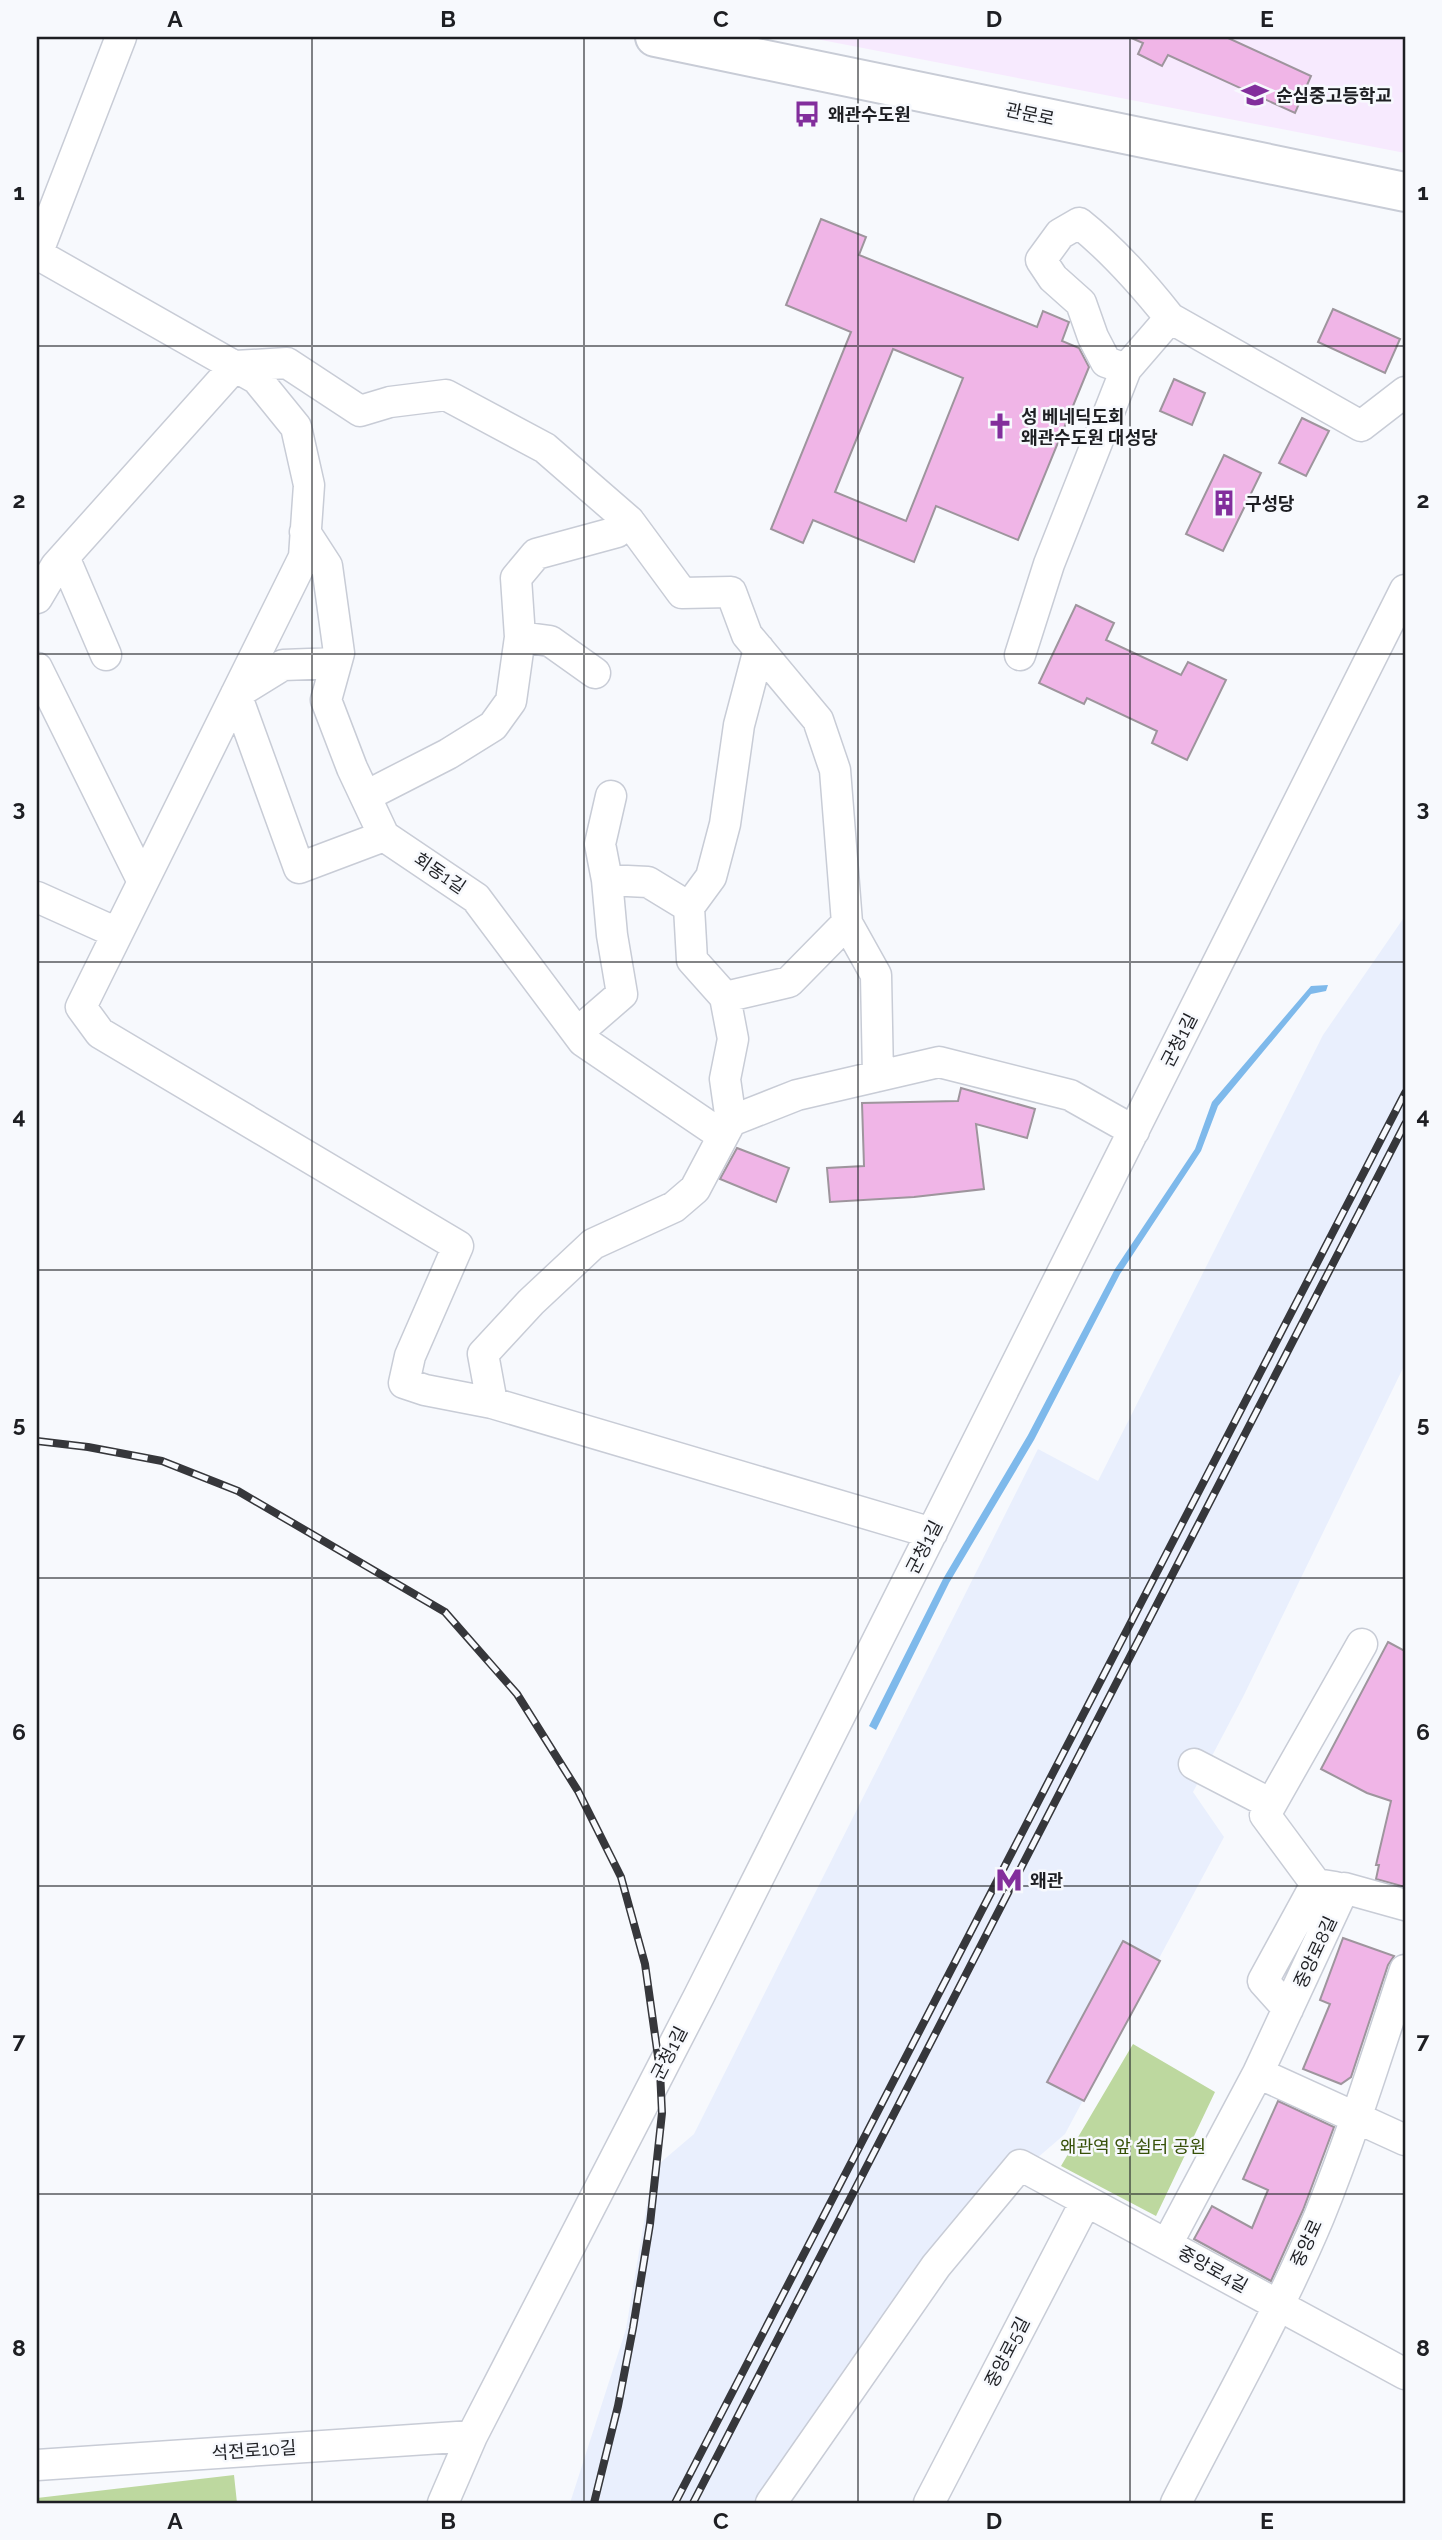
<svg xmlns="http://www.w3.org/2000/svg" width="1442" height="2540" font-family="Raleway,'Noto Sans KR',sans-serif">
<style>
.built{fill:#e9effd}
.education{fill:#f7eafe}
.green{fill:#bdd89f}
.water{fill:#7eb9eb}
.building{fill:#f0b5e7;stroke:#9e959d;stroke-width:2;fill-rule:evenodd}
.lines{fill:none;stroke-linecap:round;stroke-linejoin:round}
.minor-casing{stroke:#c8ccd6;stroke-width:33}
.major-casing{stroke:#c8ccd6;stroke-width:42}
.minor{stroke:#fff;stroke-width:30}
.major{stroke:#fff;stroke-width:38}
.rail-casing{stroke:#36373b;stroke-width:8}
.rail{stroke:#f7f9fd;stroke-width:5;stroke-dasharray:16;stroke-linecap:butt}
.grid{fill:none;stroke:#1e1f23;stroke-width:2;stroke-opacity:0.55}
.labels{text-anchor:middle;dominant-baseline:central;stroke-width:5;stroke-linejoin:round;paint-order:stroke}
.poi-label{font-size:18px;font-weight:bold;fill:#1e1f23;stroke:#f7f9fd;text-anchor:start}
.street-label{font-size:18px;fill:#1e1f23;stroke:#f7f9fd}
.park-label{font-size:18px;fill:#375108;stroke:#f7f9fd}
.neatline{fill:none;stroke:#1e1f23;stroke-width:2.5}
.grid-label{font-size:23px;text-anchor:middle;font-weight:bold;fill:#1e1f23}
</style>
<rect width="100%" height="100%" fill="#f7f9fd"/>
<!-- built -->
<path class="built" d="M1405,916V1364L1243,1697L1193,1792L1224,1837L1065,2134L978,2209L764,2503H570L626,2329L653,2169L694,2134L1038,1449L1098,1481L1323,1035Z"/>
<!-- education -->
<path class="education" d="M806,37H1405V153Z"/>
<!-- green -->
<path class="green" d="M1133,2044L1215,2092L1156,2216L1061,2166Z
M234,2475L237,2503H37V2498Z"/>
<!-- water -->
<path class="water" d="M1328,985L1326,991L1311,994L1218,1106L1201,1151L1120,1274L1034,1440L949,1583L876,1730L869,1726L943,1579L1028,1435L1115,1269L1195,1149L1212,1102L1311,986Z"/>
<!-- building -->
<path class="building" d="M1129,37H1226L1311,76L1295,113L1168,55L1162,66L1138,54L1143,43Z
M821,219L866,237L859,255L1037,327L1043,311L1069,322L1062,341L1079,348L1089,367L1018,540L936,506L914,562L813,520L803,543L771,529L851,332L786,305ZM893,349L963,378L906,521L835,492Z
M1333,309L1400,339L1385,373L1318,342Z
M1174,379L1205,393L1192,425L1160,411Z
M1302,418L1329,431L1306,476L1279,463Z
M1224,455L1261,473L1223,551L1186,534Z
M1076,605L1114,623L1106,640L1181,675L1188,662L1226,680L1187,760L1152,743L1157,731L1087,698L1084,704L1039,683Z
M961,1088L1035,1109L1027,1138L976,1124L984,1189L914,1197L830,1202L827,1168L864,1166L862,1103L958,1101Z
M737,1148L789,1168L776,1202L720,1179Z
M1388,1642L1405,1651V1887L1376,1879L1379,1865H1376L1391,1801L1367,1793L1321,1769Z
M1343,1938L1394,1956L1388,1965L1351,2077L1341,2084L1303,2069L1330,2004L1320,2000Z
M1123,1941L1160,1961L1084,2101L1047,2082Z
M1278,2101L1334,2127L1303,2210L1271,2281L1194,2239L1212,2206L1252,2228L1268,2190L1243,2179Z"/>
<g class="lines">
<!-- minor casing -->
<g class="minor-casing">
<path id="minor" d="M121,37L37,254L257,379L296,427L309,485L304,557L81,1007L100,1033L458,1246L410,1356L404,1383L425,1390L492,1403
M1126,369L1106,362L1093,337L1081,303L1053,278L1041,260L1060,234L1079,223C1114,251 1142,283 1170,318
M305,532L327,566L339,653L326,700L352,768L384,836L476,898L583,1041L723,1136
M64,557L106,655
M37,598L56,566L235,366L287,363L360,411L390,402L446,395L545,448L629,521L682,593L731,592L747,635L818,720L835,770L847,923L876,975L878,1076
M520,637L550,641L595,673
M1020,655L1049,564L1126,369L1170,318L1361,426L1405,392
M336,663L283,665L236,694L299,868L384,836
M37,668L143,882
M366,796L448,754L493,726L511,701L520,637L516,578L536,554L617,532L629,521
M607,880L648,882L689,907
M37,897L117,933
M725,997L789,982L847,923
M577,1033L622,994L612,935L607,880L600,844L611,796
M731,1121L725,1079L733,1039L725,997L692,960L689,907L711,877L725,824L739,725L759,649
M932,1533L492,1403L483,1354L531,1302L593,1244L674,1207L695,1189L731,1121L797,1095L939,1062L1070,1095L1134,1131
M1194,1764L1271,1804
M1316,1884L1265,1815L1362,1644
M1288,2009L1263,1981L1316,1884L1335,1887
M1258,2073L1344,1888L1405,1905
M1167,2244L1258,2073L1405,2140
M37,2465L472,2436
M443,2503L472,2436L699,1996L1405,590
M771,2503L936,2266L1020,2165L1405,2374
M929,2503L1086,2201
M1176,2503C1224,2409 1278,2315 1319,2217C1352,2136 1378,2052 1405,1970"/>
</g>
<!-- major casing -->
<g class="major-casing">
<path id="major" d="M655,37L1405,192"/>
</g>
<!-- minor -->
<use href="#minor" class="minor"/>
<!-- major -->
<use href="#major" class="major"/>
<!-- rail casing -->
<g class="rail-casing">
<path id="rail" d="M37,1441L88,1447L162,1461L238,1491L445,1612L517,1694L578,1791L621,1877L645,1964L660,2071L662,2113L650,2224L633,2328L618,2406L594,2503
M675,2503L1405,1093
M693,2503L1405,1124"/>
</g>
<!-- rail -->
<use href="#rail" class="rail"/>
</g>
<!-- grid -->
<path class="grid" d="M312,37V2503M584,37V2503M858,37V2503M1130,37V2503M37,346H1405M37,654H1405M37,962H1405M37,1270H1405M37,1578H1405M37,1886H1405M37,2194H1405"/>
<!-- icons -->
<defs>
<g id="school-bare" transform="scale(2.1)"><path d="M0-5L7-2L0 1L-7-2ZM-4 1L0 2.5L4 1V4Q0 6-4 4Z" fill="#822e9c" stroke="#f7f9fd" stroke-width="2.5" paint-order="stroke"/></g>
<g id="bus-bare" transform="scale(2.1)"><path d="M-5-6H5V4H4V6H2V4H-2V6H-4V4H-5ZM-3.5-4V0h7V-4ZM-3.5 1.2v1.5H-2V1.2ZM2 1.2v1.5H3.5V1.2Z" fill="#822e9c" stroke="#f7f9fd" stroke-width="2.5" paint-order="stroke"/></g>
<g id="church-bare" transform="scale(2.1)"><path d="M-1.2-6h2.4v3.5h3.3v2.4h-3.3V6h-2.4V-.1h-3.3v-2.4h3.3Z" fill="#822e9c" stroke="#f7f9fd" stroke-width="2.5" paint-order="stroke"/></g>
<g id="building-bare" transform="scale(2.1)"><path d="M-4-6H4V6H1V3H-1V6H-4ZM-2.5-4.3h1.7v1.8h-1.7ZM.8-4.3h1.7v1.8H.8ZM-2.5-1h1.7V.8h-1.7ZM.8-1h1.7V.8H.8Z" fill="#822e9c" stroke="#f7f9fd" stroke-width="2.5" paint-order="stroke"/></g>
<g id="metro-bare" transform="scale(2.1)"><path d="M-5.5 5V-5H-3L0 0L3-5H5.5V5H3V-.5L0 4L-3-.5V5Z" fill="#822e9c" stroke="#f7f9fd" stroke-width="2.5" paint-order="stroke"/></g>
</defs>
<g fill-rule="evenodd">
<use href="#school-bare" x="1255" y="95"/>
<use href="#bus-bare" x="807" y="114"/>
<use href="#church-bare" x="1000" y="426"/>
<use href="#building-bare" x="1224" y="503"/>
<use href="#metro-bare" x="1009" y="1880"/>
</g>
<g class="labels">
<!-- poi labels -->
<g class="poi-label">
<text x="1276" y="95">순심중고등학교</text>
<text x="828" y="114">왜관수도원</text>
<text x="1021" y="416">성 베네딕도회<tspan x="1021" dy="21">왜관수도원 대성당</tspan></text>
<text x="1245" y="503">구성당</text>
<text x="1030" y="1880">왜관</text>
</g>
<!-- street labels -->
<g class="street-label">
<text transform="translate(1030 114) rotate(12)">관문로</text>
<text transform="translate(440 873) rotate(34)">회동1길</text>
<text transform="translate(1179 1040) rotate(-63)">군청1길</text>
<text transform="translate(924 1547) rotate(-63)">군청1길</text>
<text transform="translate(1315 1952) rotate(-65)">중앙로8길</text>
<text transform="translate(669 2053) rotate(-63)">군청1길</text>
<text transform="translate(1306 2243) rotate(-65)">중앙로</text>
<text transform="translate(1213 2269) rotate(29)">중앙로4길</text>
<text transform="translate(1007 2352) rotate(-63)">중앙로5길</text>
<text transform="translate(254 2450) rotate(-4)">석전로10길</text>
</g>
<!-- park labels -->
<g class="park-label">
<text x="1133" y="2146">왜관역 앞 쉼터 공원</text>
</g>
</g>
<!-- border -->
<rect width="1442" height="2540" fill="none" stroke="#f7f9fd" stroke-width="77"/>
<rect x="38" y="38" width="1366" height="2464" class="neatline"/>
<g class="grid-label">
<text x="175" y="27">A</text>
<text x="448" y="27">B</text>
<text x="721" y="27">C</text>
<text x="994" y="27">D</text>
<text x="1267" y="27">E</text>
<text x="19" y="200">1</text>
<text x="1423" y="200">1</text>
<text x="19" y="508">2</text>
<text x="1423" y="508">2</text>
<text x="19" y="816">3</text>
<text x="1423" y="816">3</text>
<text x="19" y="1124">4</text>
<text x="1423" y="1124">4</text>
<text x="19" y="1432">5</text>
<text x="1423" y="1432">5</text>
<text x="19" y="1740">6</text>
<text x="1423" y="1740">6</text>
<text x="19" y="2048">7</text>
<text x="1423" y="2048">7</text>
<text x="19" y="2356">8</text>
<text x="1423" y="2356">8</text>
<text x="175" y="2529">A</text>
<text x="448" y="2529">B</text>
<text x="721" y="2529">C</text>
<text x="994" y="2529">D</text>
<text x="1267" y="2529">E</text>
</g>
</svg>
